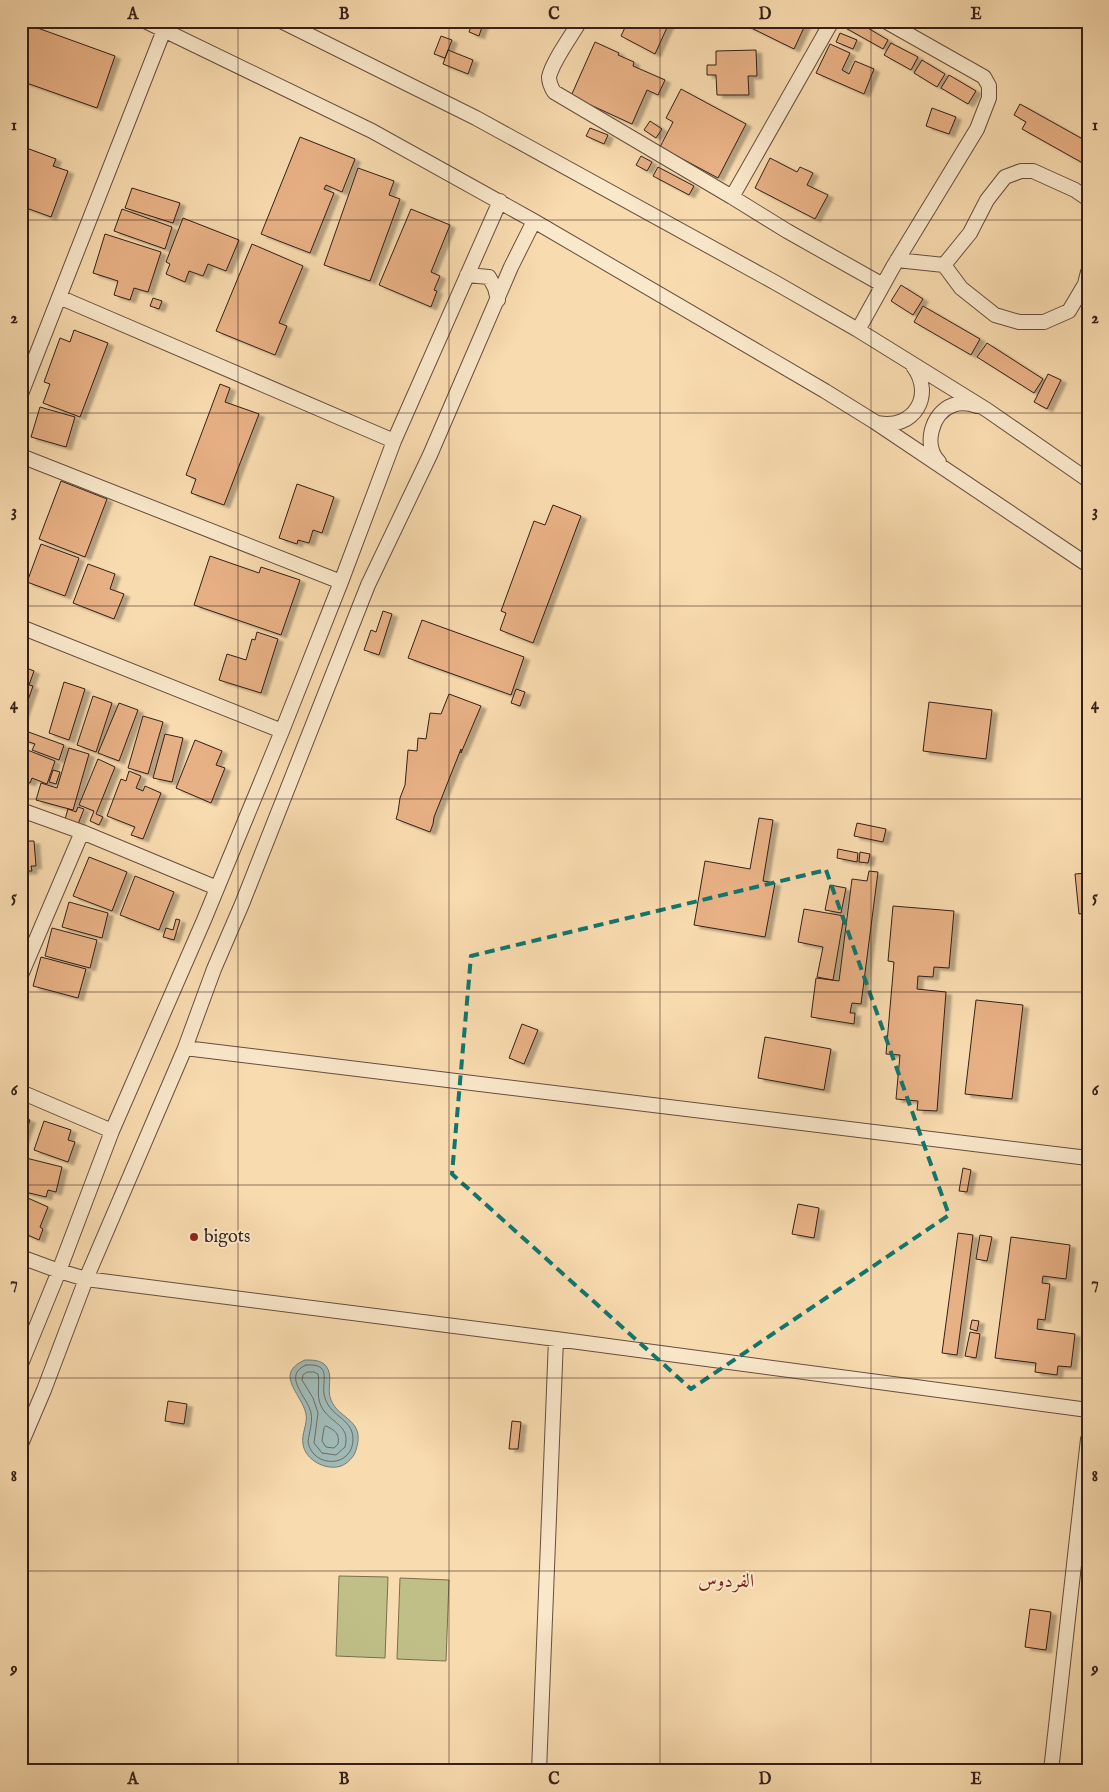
<svg xmlns="http://www.w3.org/2000/svg" width="1109" height="1792" font-family="'IM FELL English',Amiri,serif">
<style>
.green{fill:#c0bf88;stroke:#7a6f50}
.water{fill:#a0b9b4;stroke:#757b75}
.lines{fill:none;stroke-linecap:round;stroke-linejoin:round}
.shore{stroke:#6a6c66;stroke-width:1}
.building{fill:#e8b185;stroke:#351f17;filter:url(#shadow)}
.minor-casing{stroke:#664e3d;stroke-width:16}
.minor{stroke:#fae8cb;stroke-width:14}
.marked{fill:none;stroke:#0f766e;stroke-width:4;stroke-dasharray:10 6;stroke-linejoin:round}
.grid{fill:none;stroke:#351f17;stroke-width:1;stroke-opacity:0.55}
.poi-dot{fill:#8f2418;stroke:#fae8cb;stroke-width:2}
.labels{text-anchor:middle;dominant-baseline:central;stroke-width:4;stroke-linejoin:round;paint-order:stroke}
.poi-label{font-size:18px;fill:#351f17;stroke:#fae8cb;text-anchor:start}
.neighbourhood-label{font-size:19px;fill:#7a1f14;stroke:#fae8cb}
.neatline{fill:none;stroke:#351f17;stroke-width:2}
.grid-label{font-size:16px;text-anchor:middle;font-weight:bold;fill:#351f17}
</style>
<defs>
<filter id="shadow"><feDropShadow dx="5.5" dy="3" stdDeviation="1" flood-color="#0004"/></filter>
</defs>
<rect width="100%" height="100%" fill="#f8dbaf"/>
<filter id="stains"><feTurbulence type="fractalNoise" baseFrequency=".004" numOctaves="4"/><feColorMatrix values="0 0 0 0 .2 0 0 0 0 .09 0 0 0 0 .02 0 0 0 .5 -.17"/></filter>
<radialGradient id="worn" r=".72"><stop offset=".6" stop-color="#630" stop-opacity="0"/><stop offset="1" stop-color="#630" stop-opacity=".3"/></radialGradient>
<!-- green -->
<path class="green" d="M339,1576L388,1577L385,1658L336,1656Z
M400,1578L449,1580L446,1661L397,1659Z"/>
<!-- water -->
<path class="water" d="M305,1360C313,1360 321,1360 326,1366C334,1376 326,1389 331,1400C339,1420 366,1419 356,1450C354,1457 348,1463 341,1466C326,1471 305,1460 303,1444C301,1434 308,1424 306,1414C302,1394 273,1374 305,1360Z"/>
<g class="lines">
<!-- shore -->
<path class="shore" d="M306,1365C332,1363 322,1380 324,1394C328,1417 352,1417 353,1438C354,1468 313,1469 308,1442C309,1433 313,1422 311,1413C308,1397 281,1376 306,1365Z
M308,1372H314L318,1374C320,1385 316,1395 321,1406C330,1424 351,1424 345,1447L336,1455L322,1453L314,1443L318,1413L313,1398L302,1380L303,1375Z
M326,1426C335,1430 340,1434 338,1444L334,1448L326,1447L322,1441L324,1428Z"/>
</g>
<!-- building -->
<path class="building" d="M473,21H484L479,36L469,32Z
M628,21H670L655,54L621,36Z
M737,21H807L794,49Z
M814,21H822L818,28L812,25Z
M845,21H856L888,40L883,49L842,26Z
M21,22L115,56L97,108L21,81Z
M840,33L857,40L853,49L836,42Z
M441,36L452,40L445,58L434,54Z
M595,42L619,53L618,55L634,62L633,66L665,80L658,95L647,90L632,124L571,96Z
M891,43L918,57L911,70L884,55Z
M830,44L850,53L842,70L849,74L855,61L874,69L864,94L816,73Z
M448,50L473,60L468,74L443,64Z
M756,50L757,76H748L749,95H717L716,75H707V65H716V51Z
M922,60L945,74L937,87L914,73Z
M949,75L976,91L968,104L941,88Z
M681,89L746,124L718,178L660,147L673,122L666,118Z
M1020,104L1088,142V166L1022,129L1026,122L1014,115Z
M932,108L956,117L949,134L926,126Z
M650,121L662,129L656,138L644,130Z
M590,128L608,135L604,144L586,136Z
M300,137L355,159L342,192L326,185L324,189L334,193L310,253L261,234Z
M21,146L56,159L53,166L68,171L51,217L21,206Z
M641,156L652,162L647,171L636,165Z
M770,158L797,172L800,167L813,173L807,185L828,195L815,219L755,188Z
M658,167L694,186L689,195L653,176Z
M358,168L394,181L389,195L400,199L370,281L324,265Z
M132,188L180,203L173,223L125,208Z
M122,209L172,227L165,249L114,231Z
M411,209L450,225L431,272L440,276L434,290L437,291L431,307L379,285Z
M183,218L239,240L226,271L208,264L203,276L189,271L185,282L166,274L170,264L166,262Z
M105,234L161,252L148,292L134,288L130,300L114,295L118,281L93,273Z
M252,244L303,266L279,323L287,326L275,355L216,331Z
M901,285L923,299L913,315L891,301Z
M153,298L162,301L159,309L150,306Z
M923,306L980,339L971,355L914,322Z
M74,330L108,343L80,417L43,403L50,384L44,382L60,338L70,342Z
M987,343L1043,379L1034,393L977,357Z
M1048,374L1061,380L1047,409L1034,402Z
M220,384L230,388L225,402L259,414L224,505L191,493L196,479L186,475Z
M40,407L75,417L66,447L31,437Z
M61,481L107,499L85,557L39,539Z
M297,484L334,497L322,533L313,530L309,543L298,540L297,544L279,538Z
M553,505L581,516L533,643L500,630L506,613L501,611L534,521L545,525Z
M41,544L79,558L65,596L27,582Z
M210,556L259,573L261,567L300,580L281,635L194,605Z
M88,564L115,574L110,589L124,594L114,619L73,603Z
M383,611L392,614L379,655L364,650L371,630L376,632Z
M422,620L524,657L511,695L408,658Z
M257,632L278,639L261,693L219,680L227,654L246,660L252,639L255,640Z
M21,666L34,671L29,685L33,686L21,720Z
M64,682L85,689L69,740L49,733Z
M516,689L525,692L520,706L511,703Z
M449,694L481,706L461,753V749L434,817L433,824L430,832L396,819L398,812L400,798L405,785L408,750L417,751L418,738L426,739L430,713L441,714Z
M93,696L112,703L96,752L77,745Z
M929,702L992,710L986,759L923,751Z
M119,703L138,710L119,761L98,753Z
M143,716L163,722L148,774L128,768Z
M23,730L64,745L59,760L32,750L35,744L21,739Z
M165,734L183,738L172,782L153,778Z
M195,740L222,751L216,765L225,768L211,803L176,788Z
M69,748L89,754L73,810L36,800L41,783L57,788Z
M25,749L55,761L47,784L32,778L30,783L21,780V759Z
M98,759L115,767L96,814L103,817L99,825L90,821L94,811L79,805Z
M53,770L60,772L56,784L49,782Z
M129,771L141,776L136,788L143,791L145,786L161,793L143,839L131,835L135,827L107,816L121,779L126,781Z
M78,807L84,809L78,824L65,819L68,809L76,812Z
M759,818L773,820L763,881L775,883L765,937L694,925L705,861L750,869Z
M857,823L886,829L883,842L854,836Z
M21,841H34L36,866H31L32,871H21Z
M838,849L858,853L857,862L837,858Z
M860,852L870,854L868,863L859,862Z
M89,857L127,872L112,911L73,896Z
M869,871L878,872L861,1004L852,1003L850,1013H855L854,1024L811,1017L816,978L839,981L852,879L867,881Z
M1088,873V913L1079,914L1075,874Z
M135,876L174,892L159,930L120,915Z
M830,885L846,888L841,913L825,910Z
M69,902L108,913L102,938L62,927Z
M893,906L954,911L949,968L934,967L933,977L918,976L917,989L946,992L937,1111L917,1110L918,1101L896,1099L900,1055L886,1054L894,962L888,961Z
M804,909L844,916L833,980L817,977L823,947L798,942Z
M176,919L180,920L174,940L163,937L166,928L173,930Z
M52,928L97,940L90,968L45,956Z
M41,957L86,969L78,998L33,986Z
M976,1000L1023,1005L1012,1099L965,1094Z
M522,1024L538,1030L524,1064L509,1058Z
M765,1037L831,1049L824,1090L758,1078Z
M21,1117L30,1120L21,1145Z
M44,1121L71,1130L68,1140L75,1142L68,1162L34,1150Z
M26,1158L62,1167L56,1192L48,1190L46,1197L21,1191V1179Z
M963,1168L971,1170L967,1192L959,1191Z
M21,1195L48,1207L40,1227L43,1229L39,1240L21,1232Z
M798,1204L819,1208L814,1238L792,1234Z
M958,1233L973,1235L957,1355L942,1353Z
M980,1235L992,1237L987,1261L976,1259Z
M1011,1237L1070,1245L1066,1279L1043,1276L1042,1283L1050,1284L1045,1320L1038,1319L1037,1329L1075,1334L1071,1367L1058,1366L1057,1375L1035,1372L1036,1363L995,1358Z
M972,1320L979,1321L977,1331L970,1329Z
M970,1332L980,1334L976,1358L965,1356Z
M168,1401L187,1404L184,1424L165,1421Z
M512,1421L521,1422L518,1449H509Z
M1030,1609L1051,1612L1046,1650L1025,1647Z"/>
<g class="lines">
<!-- minor casing -->
<g class="minor-casing">
<path id="minor" d="M145,21L372,131L534,221L825,391L875,422L1088,565
M281,21L476,118L776,283L858,330L987,410L1088,480
M580,21C572,35 552,62 549,77C549,83 551,87 554,92L732,197L832,21
M732,197L787,231L883,285
M1088,199L1075,190L1033,171H1021L1005,177L987,200L970,233L944,265L961,288L995,315L1019,322H1044L1069,311L1085,284L1088,272
M897,260L944,265
M467,275L489,277L495,288L498,300
M59,297L394,441
M858,330L893,267L977,129L989,98V86L984,77L885,21
M21,394L164,30
M878,423C914,430 935,395 913,366
M21,456L341,582
M939,462C923,446 931,413 953,405C961,402 969,403 977,406
M21,627L282,731
M21,810L82,832L217,888
M21,975L82,832
M185,1048L1088,1158
M21,1092L112,1131
M21,1257L59,1271L86,1279L556,1339L1088,1410
M21,1364L59,1271L112,1131L204,920L282,731L341,582L394,441L500,201
M21,1444L44,1390L86,1279L185,1048L214,969L242,904L368,585L430,455L511,267L534,221
M539,1771L556,1339
M1051,1771L1088,1439"/>
</g>
<!-- minor -->
<use href="#minor" class="minor"/>
</g>
<!-- marked area -->
<path class="marked" d="M826,870L949,1215L691,1389L452,1174L471,956Z"/>
<!-- grid -->
<path class="grid" d="M238,21V1771M449,21V1771M660,21V1771M871,21V1771M21,220H1088M21,413H1088M21,606H1088M21,799H1088M21,992H1088M21,1185H1088M21,1378H1088M21,1571H1088"/>
<!-- markers -->
<circle class="poi-dot" cx="194" cy="1237" r="5"/>
<g class="labels">
<!-- poi labels -->
<g class="poi-label">
<text x="204" y="1237">bigots</text>
</g>
<!-- neighbourhood labels -->
<g class="neighbourhood-label">
<text x="726" y="1582">الفردوس</text>
</g>
</g>
<!-- margin -->
<rect width="1109" height="1792" fill="none" stroke="#f8dbaf" stroke-width="55"/>
<rect x="28" y="28" width="1054" height="1736" class="neatline"/>
<g class="grid-label">
<text x="133" y="19">A</text>
<text x="344" y="19">B</text>
<text x="554" y="19">C</text>
<text x="765" y="19">D</text>
<text x="976" y="19">E</text>
<text x="14" y="130">1</text>
<text x="1095" y="130">1</text>
<text x="14" y="323">2</text>
<text x="1095" y="323">2</text>
<text x="14" y="516">3</text>
<text x="1095" y="516">3</text>
<text x="14" y="709">4</text>
<text x="1095" y="709">4</text>
<text x="14" y="902">5</text>
<text x="1095" y="902">5</text>
<text x="14" y="1095">6</text>
<text x="1095" y="1095">6</text>
<text x="14" y="1288">7</text>
<text x="1095" y="1288">7</text>
<text x="14" y="1481">8</text>
<text x="1095" y="1481">8</text>
<text x="14" y="1674">9</text>
<text x="1095" y="1674">9</text>
<text x="133" y="1784">A</text>
<text x="344" y="1784">B</text>
<text x="554" y="1784">C</text>
<text x="765" y="1784">D</text>
<text x="976" y="1784">E</text>
</g>
<rect width="100%" height="100%" filter="url(#stains)"/>
<rect width="100%" height="100%" fill="url(#worn)"/>
</svg>
